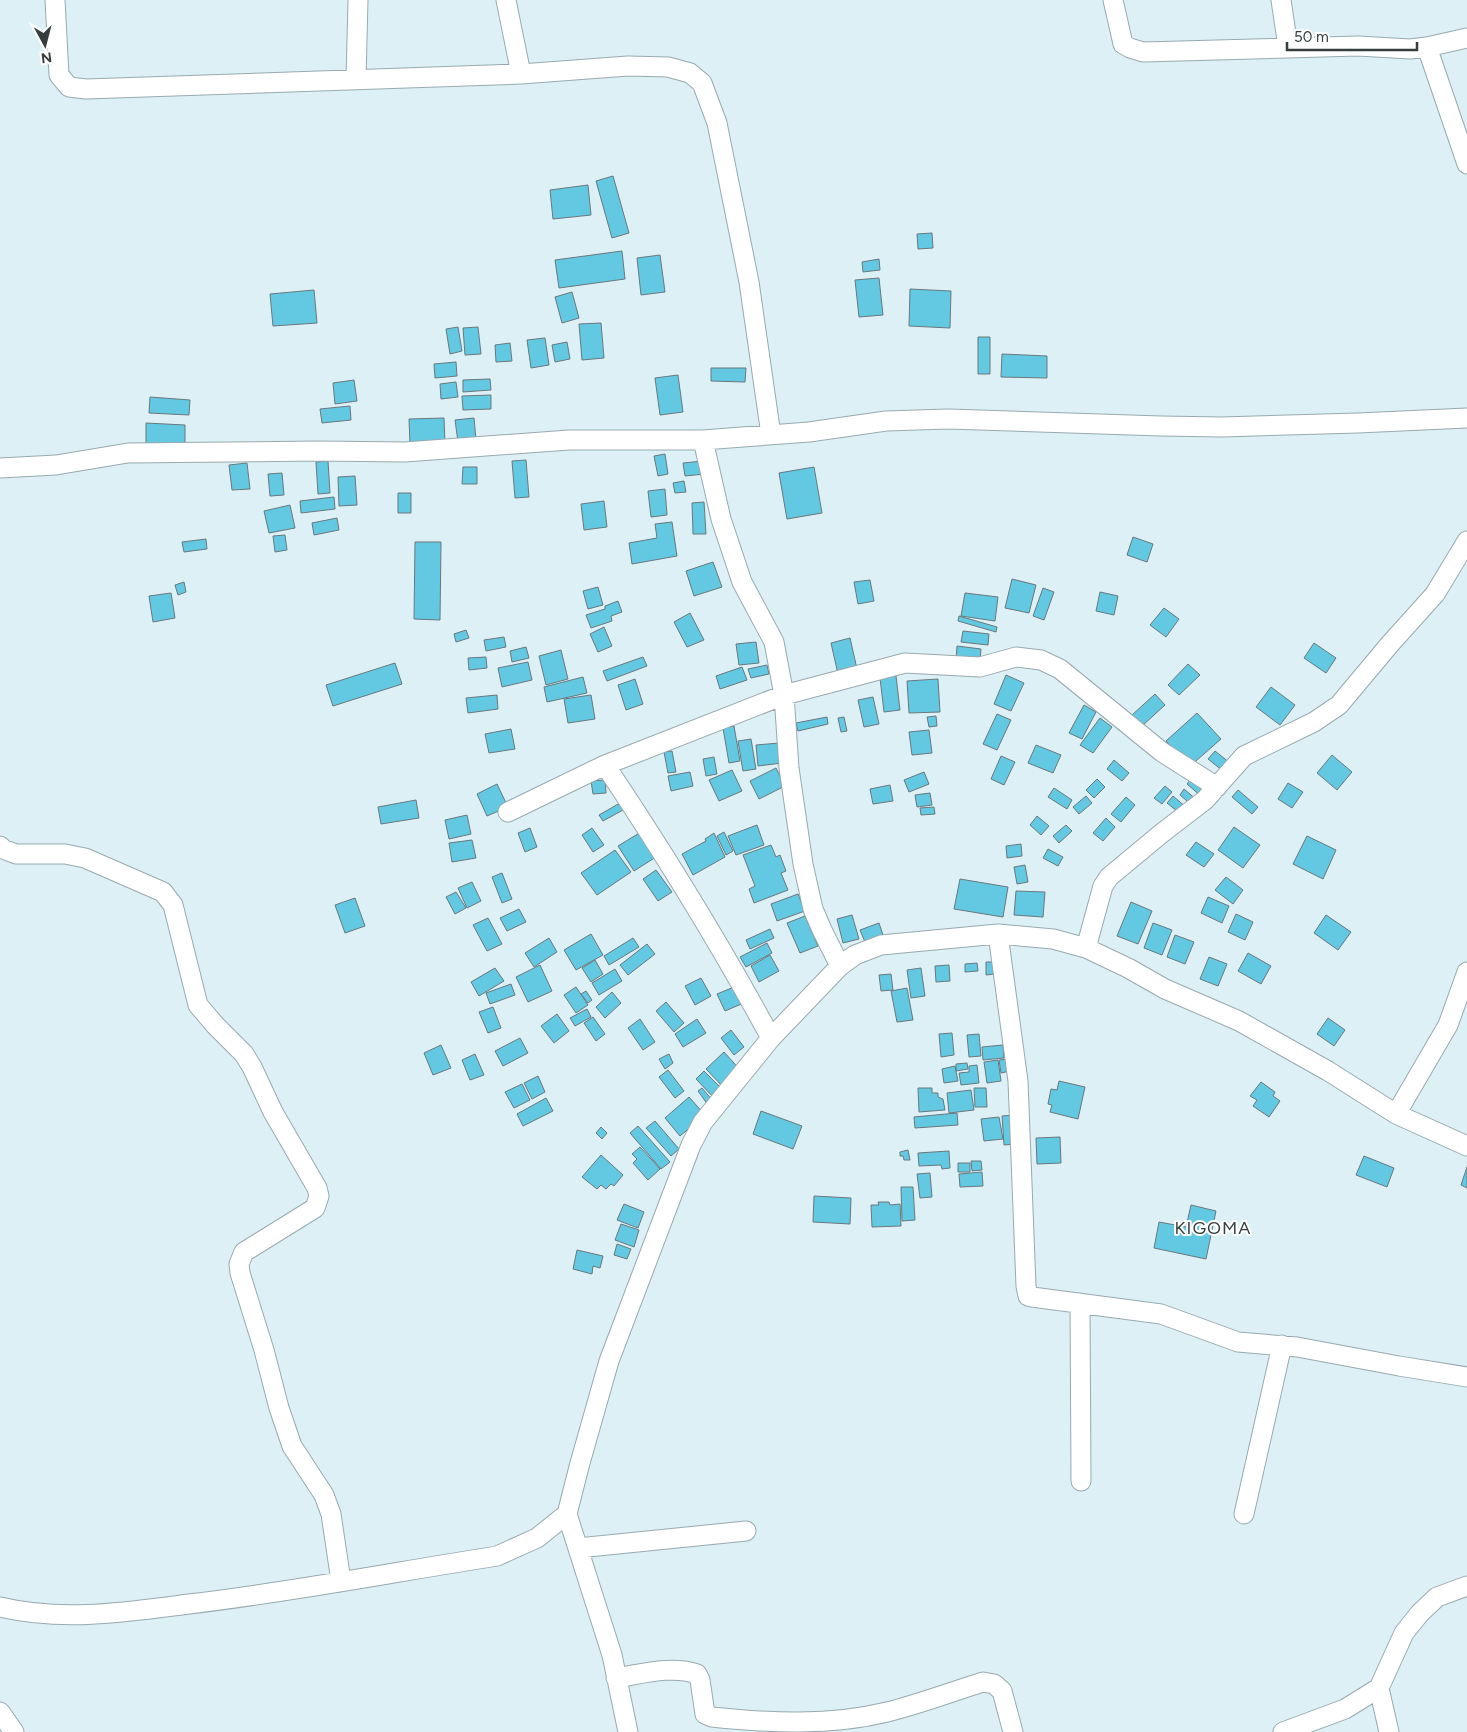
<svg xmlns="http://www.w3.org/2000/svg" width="1467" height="1732" font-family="Figtree,sans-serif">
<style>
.building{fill:#63c9e2;stroke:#68787d}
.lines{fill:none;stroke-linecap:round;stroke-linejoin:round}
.minor-casing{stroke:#98aaaf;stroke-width:21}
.minor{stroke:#fff;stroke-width:19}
.labels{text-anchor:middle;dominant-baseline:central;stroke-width:4;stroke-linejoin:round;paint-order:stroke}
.quarter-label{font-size:18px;letter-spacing:1px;fill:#353d3f;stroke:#fff}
</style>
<rect width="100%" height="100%" fill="#ddf0f5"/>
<!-- building -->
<path class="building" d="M613,176L629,233L612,238L596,181Z
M588,185L591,215L553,219L550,190Z
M932,233L933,248L918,249L917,234Z
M622,251L625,279L559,288L555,260Z
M660,255L665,292L641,295L637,258Z
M879,259L880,270L863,272L862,262Z
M879,278L883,315L859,317L855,280Z
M910,289L951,291L950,328L909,326Z
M314,290L317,323L273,326L270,294Z
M572,292L579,318L562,323L555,297Z
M601,323L604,358L582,360L579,324Z
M458,327L462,351L450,354L446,329Z
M478,327L481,354L465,355L463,328Z
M978,337H990V374H978Z
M545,338L549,365L531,368L527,340Z
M567,342L570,359L555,362L552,345Z
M510,343L512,361L496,362L495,345Z
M1002,354L1047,356V378L1001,377Z
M456,362L457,376L435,378L434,364Z
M711,368H746L745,382L711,381Z
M678,375L683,412L660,415L655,378Z
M490,379L491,390L463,392V380Z
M354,380L357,401L335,404L333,383Z
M456,382L458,397L441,399L440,384Z
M491,395V409L463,410L462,396Z
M150,397L190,400L189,415L149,413Z
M350,406L351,420L322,423L320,409Z
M444,418L445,444L410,445L409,419Z
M474,418L476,440L458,442L455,420Z
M146,423L185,425V445L146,444Z
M665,454L668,474L658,476L654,456Z
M526,460L529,497L515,498L512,461Z
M328,461L330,493L318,494L316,462Z
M703,461L704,474L685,476L683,463Z
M247,463L250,489L232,490L229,465Z
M463,467H477V484H462Z
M814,467L822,513L787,519L779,473Z
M282,473L284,495L270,496L268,474Z
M355,476L357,505L339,506L338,477Z
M684,481L686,492L675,493L673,483Z
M665,489L667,515L651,517L648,491Z
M398,493H411V513H398Z
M334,497L335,509L301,513L300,501Z
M604,501L607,527L584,530L581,504Z
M704,502L706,534H693L692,503Z
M290,505L295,528L269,533L264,511Z
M337,518L339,530L314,535L312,523Z
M672,522L677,556L632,564L629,543L657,538L655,524Z
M285,535L287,550L275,552L273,536Z
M1133,537L1153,544L1147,562L1127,555Z
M206,539L207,549L184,552L182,542Z
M415,542H441L440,620L414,619Z
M713,562L722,587L694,596L686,571Z
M1012,579L1036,585L1029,613L1005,608Z
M870,580L874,601L858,604L854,582Z
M184,582L186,592L178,595L175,585Z
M598,587L603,605L588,609L583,591Z
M1043,588L1054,592L1044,620L1033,616Z
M1100,592L1118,596L1114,615L1096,611Z
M171,593L175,618L153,622L149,596Z
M965,593L998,597L995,621L961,616Z
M618,601L622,612L611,616L612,621L591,628L586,615L605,609V606Z
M1164,608L1179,619L1166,637L1150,625Z
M690,613L704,640L687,647L674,622Z
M959,616L997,627L996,632L958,621Z
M604,627L612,646L598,652L590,634Z
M466,630L469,638L456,642L454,634Z
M963,631L989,634L988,645L961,642Z
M504,637L506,647L486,651L484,640Z
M850,638L857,669L838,674L831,643Z
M756,642L759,663L739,665L736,644Z
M1314,643L1336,658L1326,673L1304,658Z
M957,646L981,649L980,662L956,660Z
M526,647L529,658L512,662L510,651Z
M561,650L568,679L546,685L539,656Z
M486,657L487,668L469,670L468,658Z
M643,657L647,666L607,681L603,671Z
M528,662L532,680L502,687L498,668Z
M395,663L402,684L333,706L326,685Z
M1188,664L1200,675L1179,695L1168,685Z
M767,665L769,674L751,678L748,669Z
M742,667L747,680L720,689L716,676Z
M1006,675L1024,683L1011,711L994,704Z
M896,676L900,710L884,712L880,678Z
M583,677L587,693L547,702L544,687Z
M635,679L643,704L626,710L618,685Z
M938,679L940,712L909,713L907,681Z
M1271,687L1295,705L1280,725L1256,707Z
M1155,694L1165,705L1142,726L1132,715Z
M497,695L498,709L468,713L466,698Z
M591,695L595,719L568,723L564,699Z
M873,697L879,724L864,727L858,700Z
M1084,705L1096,712L1082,739L1069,733Z
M1197,713L1221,739L1189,767L1166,741Z
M997,714L1011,720L997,750L983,744Z
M936,716L937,726L929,727L927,717Z
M827,717L828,724L798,731L796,723Z
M844,717L847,731L841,732L838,718Z
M1100,718L1112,727L1093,753L1080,745Z
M734,726L740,761L729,763L723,728Z
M511,729L515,749L489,753L485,734Z
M929,730L932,753L912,755L909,732Z
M751,739L756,769L743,771L738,741Z
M779,743L782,763L758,766L756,745Z
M1036,745L1061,755L1053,773L1028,763Z
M672,751L676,772L668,773L664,752Z
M1215,751L1230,763L1223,771L1208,759Z
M1332,755L1352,772L1337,790L1317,773Z
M1001,756L1015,762L1004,785L991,779Z
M714,757L717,774L706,776L703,759Z
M1114,760L1129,773L1122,781L1107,769Z
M776,768L785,786L759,799L750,781Z
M732,770L742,791L719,801L709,780Z
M690,772L693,786L671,791L668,776Z
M924,772L929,784L909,792L904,780Z
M1097,779L1105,787L1094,798L1086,790Z
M1191,779L1206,792L1202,797L1187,784Z
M605,780L606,793L593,794L591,781Z
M1288,783L1303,792L1292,808L1278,799Z
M497,784L508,807L487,816L477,794Z
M890,785L893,801L873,804L870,789Z
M1165,786L1172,792L1162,804L1154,798Z
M1054,788L1072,800L1067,809L1048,797Z
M1184,789L1198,801L1193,806L1180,795Z
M1238,790L1258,807L1252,814L1232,797Z
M930,793L932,805L917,807L915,795Z
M1086,796L1092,803L1079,814L1073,807Z
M1173,796L1187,808L1182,815L1167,803Z
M1126,797L1135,805L1121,822L1111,814Z
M416,800L419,818L381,824L378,807Z
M620,803L623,810L603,821L599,815Z
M934,807L935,814L921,815L920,808Z
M467,815L471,834L449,839L445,820Z
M1037,816L1049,826L1041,835L1030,825Z
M1106,818L1115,827L1103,841L1093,833Z
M757,825L764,845L736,855L728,836Z
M1066,825L1072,831L1059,843L1053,836Z
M1234,827L1260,845L1243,868L1218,850Z
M530,828L537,847L525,852L518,833Z
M592,828L604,845L593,852L582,835Z
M641,832L656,857L634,871L618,846Z
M724,832L733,851L726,855L717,836Z
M714,833L725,857L693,875L682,854L706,841L705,839Z
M1307,836L1336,850L1323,879L1293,864Z
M472,840L476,858L452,862L449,843Z
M1196,842L1214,854L1204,867L1186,855Z
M1021,844L1022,856L1007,858L1006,846Z
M771,845L776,857L780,855L786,871L781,873L788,890L754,903L749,889L755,886L743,855Z
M1048,849L1063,857L1058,866L1043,858Z
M615,850L631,872L597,895L581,873Z
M1025,865L1028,882L1017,884L1014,867Z
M656,870L672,892L658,901L643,879Z
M502,873L512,899L502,903L492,877Z
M1226,877L1243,890L1233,904L1215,890Z
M960,879L1008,887L1003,917L954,909Z
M472,882L481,901L467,908L458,888Z
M1016,891L1045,892L1043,917L1014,915Z
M456,892L466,908L455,914L446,897Z
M798,894L805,911L777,921L771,904Z
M1208,897L1229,906L1222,923L1201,913Z
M355,898L365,926L345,933L335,905Z
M1131,902L1152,911L1138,944L1117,936Z
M519,909L526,922L507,931L500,918Z
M1236,914L1253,922L1245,940L1228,932Z
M852,915L859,939L843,943L837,919Z
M1326,915L1351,932L1338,950L1314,933Z
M805,916L818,946L800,953L787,923Z
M488,918L502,944L487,951L473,925Z
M879,923L883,935L865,942L860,930Z
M1153,923L1172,930L1162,955L1144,948Z
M770,929L774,938L750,949L746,940Z
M591,934L603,955L576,970L564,950Z
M1175,935L1194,942L1185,964L1167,957Z
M549,938L557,952L534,967L525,953Z
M633,938L639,947L609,965L604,956Z
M767,943L772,953L746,967L740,957Z
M647,944L655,954L628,975L620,965Z
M1248,953L1271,966L1261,984L1238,971Z
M770,955L779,971L759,982L751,966Z
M1209,957L1227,964L1218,986L1200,979Z
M595,960L603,974L591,982L582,968Z
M986,962H994V974L986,975Z
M977,963L978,971L965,972V964Z
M540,965L552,991L528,1002L516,977Z
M949,965L950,981L936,982L935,966Z
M495,968L504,981L479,996L471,982Z
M921,968L925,996L911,998L907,970Z
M615,969L622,981L599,995L592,983Z
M891,974L893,990L881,991L879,975Z
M701,978L711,996L695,1005L685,986Z
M511,984L515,995L490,1004L486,993Z
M739,985L746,1002L725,1011L717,994Z
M576,987L588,1005L576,1013L564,995Z
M907,988L913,1020L897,1022L891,991Z
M586,991L592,1000L588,1003L581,994Z
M612,992L621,1003L605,1018L596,1007Z
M666,1002L684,1023L674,1032L656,1011Z
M493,1007L501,1028L488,1033L479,1012Z
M587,1009L591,1017L575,1026L570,1018Z
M557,1014L569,1031L554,1043L541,1026Z
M593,1017L605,1034L596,1041L584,1023Z
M1328,1018L1345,1030L1334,1046L1317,1034Z
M640,1019L655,1042L643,1050L628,1028Z
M697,1019L706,1033L683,1047L675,1034Z
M731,1030L744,1047L734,1055L721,1038Z
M952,1033L954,1055L941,1057L939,1034Z
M979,1034L981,1056L969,1057L967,1035Z
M520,1038L528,1053L503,1066L495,1051Z
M441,1045L451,1068L433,1075L424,1053Z
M1003,1045L1004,1058L983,1060L982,1047Z
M724,1052L742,1072L724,1088L706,1069Z
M475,1054L484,1075L470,1080L462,1060Z
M669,1054L673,1063L665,1069L659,1059Z
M1009,1059L1010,1071L1001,1073L999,1060Z
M998,1060L1001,1081L987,1083L984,1062Z
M967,1063L968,1069L956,1071V1064Z
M977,1065L979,1083L961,1085L959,1073L969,1072V1066Z
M955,1066L958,1081L944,1083L942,1069Z
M668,1070L684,1091L675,1098L659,1077Z
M704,1071L723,1090L714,1098L696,1079Z
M538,1076L545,1092L532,1099L524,1083Z
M1059,1081L1085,1087L1078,1119L1050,1112L1052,1105L1048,1104L1051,1089L1057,1090Z
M1261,1082L1275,1092L1273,1096L1280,1101L1269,1117L1253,1106L1257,1100L1250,1096Z
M522,1084L530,1100L514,1108L505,1092Z
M702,1088L713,1101L708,1105L698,1091Z
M918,1088H932V1093H938V1097L943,1099L945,1110L919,1112Z
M974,1088H986L987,1107H975Z
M971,1090L974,1110L949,1113L947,1093Z
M689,1097L705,1115L680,1136L665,1118Z
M546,1098L553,1111L523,1126L517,1114Z
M761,1111L802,1126L793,1149L753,1134Z
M957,1113L958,1125L915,1128L914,1117Z
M1014,1115L1016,1144L1004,1145L1002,1116Z
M999,1117L1003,1139L984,1141L981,1119Z
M655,1121L679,1149L671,1156L646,1128Z
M638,1126L670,1162L661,1169L630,1133Z
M601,1127L607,1133L602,1139L596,1133Z
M1060,1137L1061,1163L1037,1164L1036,1138Z
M640,1147L660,1169L648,1180L633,1163L637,1159L632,1154Z
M908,1150L910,1160H904L903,1156H900V1152Z
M949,1151L950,1168L942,1169L941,1165L919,1166L918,1153Z
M601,1155L623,1175L614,1186L611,1184L606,1189L601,1185L597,1189L582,1177Z
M1364,1156L1394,1168L1387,1187L1356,1175Z
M971,1161H981L982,1170L972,1171Z
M958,1163H970V1172H958Z
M1467,1167V1188L1461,1185Z
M982,1172L983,1186L960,1187L959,1174Z
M930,1173L932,1197L920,1198L917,1174Z
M901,1187H913L915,1220L902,1221Z
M814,1196L851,1198L850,1224L813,1222Z
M878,1202H889L890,1205L900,1204L901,1226L872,1227L871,1205H879Z
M624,1204L644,1212L638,1228L617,1220Z
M1191,1205L1216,1211L1206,1259L1154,1248L1159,1222L1186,1227Z
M621,1224L639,1230L634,1247L615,1240Z
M617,1244L631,1249L627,1259L614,1255Z
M577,1250L603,1256L600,1268L593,1266L592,1274L573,1269Z"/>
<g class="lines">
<!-- minor casing -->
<g class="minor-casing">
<path id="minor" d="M55,0L59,75L69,87L86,89L521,74
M506,0L521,74L628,66L668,67L690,73L702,83L717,123L749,282L771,435
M1113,0L1123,44L1130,48L1143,52L1358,46L1410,49L1427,47L1467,38
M1281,0L1288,47
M1427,47L1467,164
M356,80L358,0
M703,440L721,519L742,582L774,642L784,695L789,768L803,864L813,909L822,930L840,966
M0,468L56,465L128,453L319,451L405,452L569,440H703L809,432L886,421L948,419L1161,426L1222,427L1358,423L1467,418
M605,765C664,853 720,944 771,1038
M508,812L605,765L784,695L905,663L980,667L1016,657L1041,660L1060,669L1162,752L1217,787
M0,846L3,849L16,854H65L85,858L163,892L173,905L198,1005L215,1025L244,1054L252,1067L273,1112L317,1188L319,1196L315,1208L244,1252L239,1264L240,1273L264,1350L279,1408L292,1446L324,1495L331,1514L341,1581
M998,934L1018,1081L1026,1286L1028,1296L1032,1297L1161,1314L1238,1342L1297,1347L1399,1366L1467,1377
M1086,948L1103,886L1109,877L1162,833L1205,800L1244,756L1314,722L1339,705L1390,644L1435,594L1467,541
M1396,1114L1448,1025L1467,972
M1080,1303L1081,1481
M1244,1514L1282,1345
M578,1548L746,1531
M0,1607C63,1622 126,1612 189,1604C292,1592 395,1572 497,1556L537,1538L567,1514
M616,1678C642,1674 672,1665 697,1674L700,1680L705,1714L712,1717C769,1723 830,1726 887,1712C919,1704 951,1692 983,1682L994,1684L1002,1691L1013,1732
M1379,1688L1389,1732
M0,1712L14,1732
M628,1732L612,1655L567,1514L580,1463L609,1361L691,1145L703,1122L771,1038L840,966L855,955L881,945L998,934L1053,939L1086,948L1128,968L1165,989L1239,1021L1328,1071L1396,1114L1467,1146
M1283,1732L1345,1709L1379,1688L1404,1633L1420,1613L1437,1597L1467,1586"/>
</g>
<!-- minor -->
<use href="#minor" class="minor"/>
</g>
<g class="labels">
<!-- quarter labels -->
<g class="quarter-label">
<text x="1213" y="1228">KIGOMA</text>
</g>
</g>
<!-- north arrow -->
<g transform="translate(45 45) rotate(173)" stroke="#ffffff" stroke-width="4" paint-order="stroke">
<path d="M0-4L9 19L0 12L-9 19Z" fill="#353d3f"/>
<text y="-8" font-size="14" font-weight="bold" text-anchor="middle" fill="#353d3f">N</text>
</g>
<!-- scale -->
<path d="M1287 42v8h130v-8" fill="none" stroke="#353d3f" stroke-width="2.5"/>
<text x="1294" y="42" font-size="15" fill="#353d3f" stroke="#ffffff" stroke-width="4" paint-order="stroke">50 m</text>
</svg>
